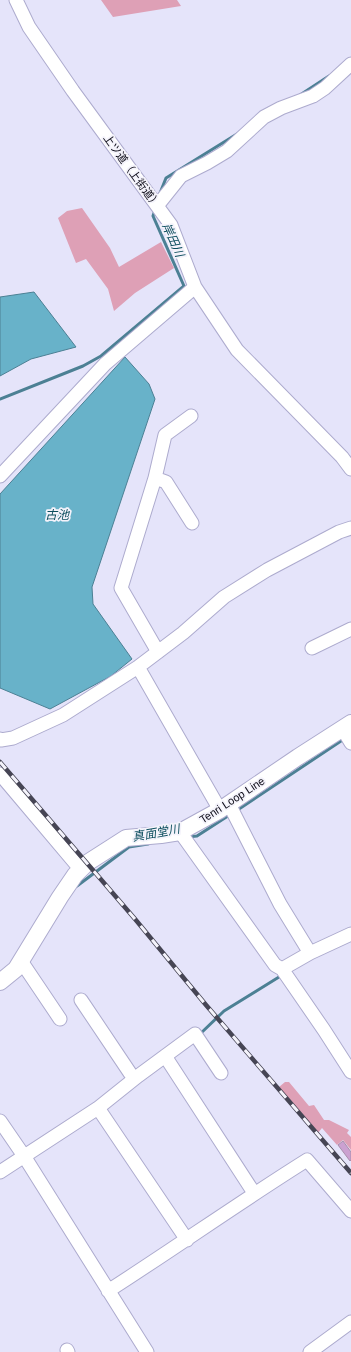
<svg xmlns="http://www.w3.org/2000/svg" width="351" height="1352" font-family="Helvetica,'Noto Sans JP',sans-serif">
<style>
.green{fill:#dea0b6}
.water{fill:#68b2c9;stroke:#4c8094}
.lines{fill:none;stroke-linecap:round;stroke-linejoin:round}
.stream{stroke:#4c8094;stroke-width:3}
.building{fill:#cba1d1;stroke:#a88fab}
.minor-casing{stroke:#adabce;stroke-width:15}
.major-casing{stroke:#adabce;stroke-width:18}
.minor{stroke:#fff;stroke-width:13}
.major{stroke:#fff;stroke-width:16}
.rail-casing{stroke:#464554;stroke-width:4.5}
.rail{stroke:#f4f3fb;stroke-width:3;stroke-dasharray:9;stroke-linecap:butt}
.labels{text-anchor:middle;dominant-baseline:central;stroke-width:3.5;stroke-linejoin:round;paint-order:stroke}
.street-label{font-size:11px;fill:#0c0b17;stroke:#f4f3fb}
.water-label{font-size:12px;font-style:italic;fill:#0b4d5d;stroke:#f4f3fb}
</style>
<rect width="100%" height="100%" fill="#e5e4fa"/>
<!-- green -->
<path class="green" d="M101,0H177L181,6L113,17Z
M82,208L110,248L119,267L161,242L174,268L135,293L114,311L108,289L86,259L76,263L58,218L67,211Z
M285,1082H289L309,1106L314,1105L324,1120H329L349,1130L347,1133L351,1137V1150L343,1140L337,1145L322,1128L318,1133L279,1087Z"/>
<!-- water -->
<path class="water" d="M34,292L76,347L31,359L0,376V297Z
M125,357L149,384L155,399L92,587L93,604L132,659L111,676L50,709L0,688V494Z"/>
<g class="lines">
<!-- stream -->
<path class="stream" d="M300,95L329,76
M160,193L166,178L237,134
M0,399L83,366L101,356L184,286L153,216L155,210
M236,811L344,739
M187,837L197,836L231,814
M77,886L129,847L148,844
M200,1034L224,1011L279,977"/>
</g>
<!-- building -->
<path class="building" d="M343,1141L351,1152V1160L350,1161L338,1145Z"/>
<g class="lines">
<!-- minor casing -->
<g class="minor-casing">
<path id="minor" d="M16,0L29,27L73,91L171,225L195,287L237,350L342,457L351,469
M157,206L181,176L207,163L227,151L264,117L281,108L313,96L325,88L351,64
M0,476L105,364L195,287
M155,478L166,482L192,523
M312,648L351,629
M158,652L121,588L155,478L165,435L191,416
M138,667L220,810
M342,728L351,743
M0,739L1,740L13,738L63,715L138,667L183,633L224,597L267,570L339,532L351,528
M0,774L81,870
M229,804L280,904L310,953
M180,832L275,965L282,969L324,1030L351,1072
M21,961L60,1019
M282,969L310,953L351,934
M81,1000L134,1079
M165,1056L254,1193
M98,1108L187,1240
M0,1121L24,1156L147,1352
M0,1172L98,1108L138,1076L195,1034L221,1073
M108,1291C175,1248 240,1202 307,1160L351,1211
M67,1350L68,1352
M310,1352L351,1322"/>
</g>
<!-- major casing -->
<g class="major-casing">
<path id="major" d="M0,982L16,969L60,897L75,875L87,863L126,838L161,835L180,832L220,810L298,757L351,723"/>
</g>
<!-- minor -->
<use href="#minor" class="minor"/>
<!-- major -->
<use href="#major" class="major"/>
<!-- rail casing -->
<g class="rail-casing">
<path id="rail" d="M0,762L135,919L206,1005L351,1173"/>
</g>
<!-- rail -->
<use href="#rail" class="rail"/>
</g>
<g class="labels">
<!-- street labels -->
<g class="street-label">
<text transform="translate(132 171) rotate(54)">上ツ道（上街道）</text>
<text transform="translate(232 800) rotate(-33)">Tenri Loop Line</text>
</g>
<!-- water labels -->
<g class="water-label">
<text transform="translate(173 240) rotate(66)">岸田川</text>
<text x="57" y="515">古池</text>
<text transform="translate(156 833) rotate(-10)">真面堂川</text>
</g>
</g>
</svg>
